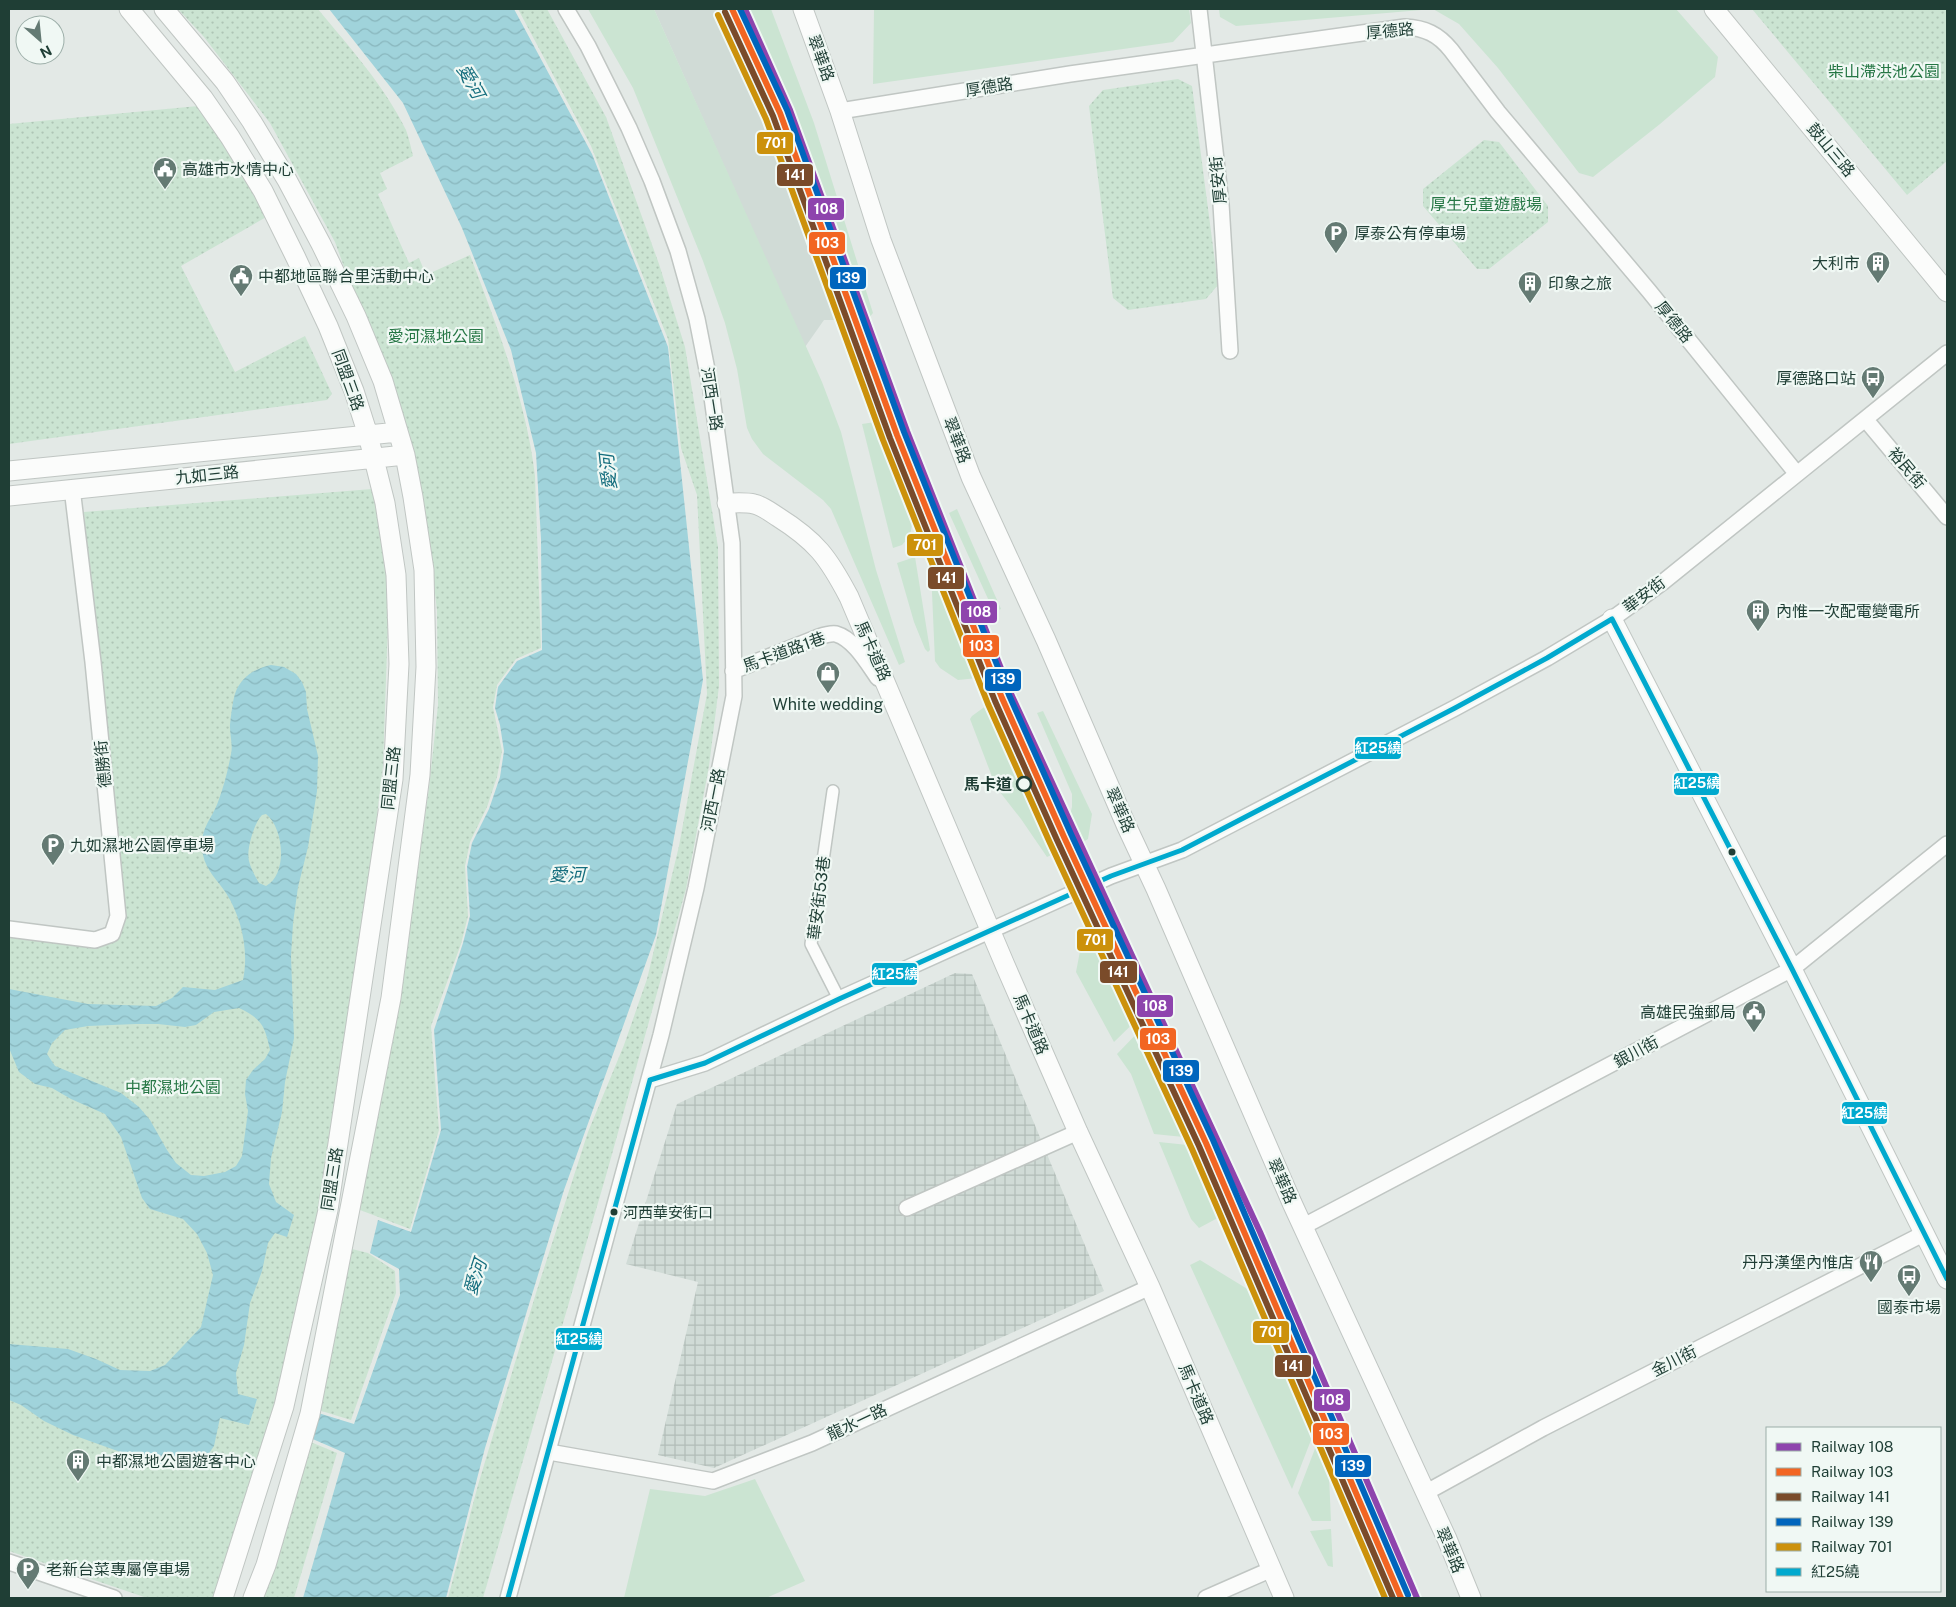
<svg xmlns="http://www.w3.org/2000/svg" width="1956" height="1607" font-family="'Public Sans','Noto Sans TC',sans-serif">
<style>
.built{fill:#d0dbd6}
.industrial{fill:url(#industrial-grid)}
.green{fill:#cbe4d2}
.park{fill:url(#park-dots)}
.water{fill:url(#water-waves);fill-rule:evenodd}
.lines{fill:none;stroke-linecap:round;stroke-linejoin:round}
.pedestrian-casing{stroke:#c0c6c3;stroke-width:14}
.minor-casing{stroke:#c0c6c3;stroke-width:18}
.tertiary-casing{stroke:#c0c6c3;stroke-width:21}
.pedestrian{stroke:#fbfcfb;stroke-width:11}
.minor{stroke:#fbfcfb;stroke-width:15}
.tertiary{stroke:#fbfcfb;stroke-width:19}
.bus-1-casing{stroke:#f0f8f4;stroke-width:9}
.bus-1{stroke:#00a9ce;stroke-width:5}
.rail-1-casing{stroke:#f0f8f4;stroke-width:10}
.rail-2-casing{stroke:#f0f8f4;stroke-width:10}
.rail-3-casing{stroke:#f0f8f4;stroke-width:10}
.rail-4-casing{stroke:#f0f8f4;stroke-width:10}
.rail-5-casing{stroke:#f0f8f4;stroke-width:10}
.rail-1{stroke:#8e44ad;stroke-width:6}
.rail-2{stroke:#f26522;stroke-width:6}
.rail-3{stroke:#7a4b2a;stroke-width:6}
.rail-4{stroke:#0065bd;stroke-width:6}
.rail-5{stroke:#cc910b;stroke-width:6}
.stop-dot{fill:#f0f8f4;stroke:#1f3e35;stroke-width:2.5}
.bus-dot{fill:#1f3e35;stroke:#f0f8f4;stroke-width:2}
.labels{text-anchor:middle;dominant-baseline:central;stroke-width:4.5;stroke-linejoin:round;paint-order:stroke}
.bus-label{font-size:15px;fill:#1f3e35;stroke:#f0f8f4;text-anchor:start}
.street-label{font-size:16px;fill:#1f3e35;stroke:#f0f8f4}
.park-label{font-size:16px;fill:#267745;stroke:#f0f8f4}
.poi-label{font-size:16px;fill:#1f3e35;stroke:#f0f8f4;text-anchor:start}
.stop-label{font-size:16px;font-weight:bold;fill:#1f3e35;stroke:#f0f8f4;text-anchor:end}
.water-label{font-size:18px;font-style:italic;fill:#156e7e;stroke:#f0f8f4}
.line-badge{stroke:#f0f8f4;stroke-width:2}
.badge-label{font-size:14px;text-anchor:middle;font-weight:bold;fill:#fff}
</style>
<defs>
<pattern id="industrial-grid" width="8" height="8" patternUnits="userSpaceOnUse" patternTransform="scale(1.25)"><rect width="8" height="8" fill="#d0dbd6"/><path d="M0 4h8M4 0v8" fill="none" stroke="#b2bdb8"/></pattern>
<pattern id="park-dots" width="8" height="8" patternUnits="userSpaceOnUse" patternTransform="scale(1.25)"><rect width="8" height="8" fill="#cbe4d2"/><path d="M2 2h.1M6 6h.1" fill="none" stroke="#aec5b5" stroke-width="1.8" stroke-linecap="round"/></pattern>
<pattern id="water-waves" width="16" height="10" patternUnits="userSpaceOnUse" patternTransform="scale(1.25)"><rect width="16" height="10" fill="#a0d3db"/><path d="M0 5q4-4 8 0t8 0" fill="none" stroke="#89b6bd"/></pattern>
</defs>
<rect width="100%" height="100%" fill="#e3e9e6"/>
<!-- built -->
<path class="built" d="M654,9H737L860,286L831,299L840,320H824L805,347Z"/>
<!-- industrial -->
<path class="industrial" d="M955,973L972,974L1104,1291L714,1468L658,1455L698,1282L626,1264L677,1104Z"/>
<!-- green -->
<path class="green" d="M588,9H654L822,382L841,432L876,570L905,662L899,665L831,509L823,500L763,454L752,439L747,428L737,369L725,323L703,261L633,88Z
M736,9H771L814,123L873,313L869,318L859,321L840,320L831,299L860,285Z
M874,9H1189L1191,23L1173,42L873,84Z
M1219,9H1676L1718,57L1715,77L1660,124L1593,177L1579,173L1498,68L1459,24L1433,9L1236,26L1220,17Z
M902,418L914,513L910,536L902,545L893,548L862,424Z
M957,509L1001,609L994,612L949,513Z
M939,518L993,647L997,676L958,680L940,668L935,661L929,524Z
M915,557L930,650L928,652L925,649L914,622L897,563Z
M1013,686L1018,697L989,711L999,733L1028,720L1061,796C1063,815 1055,832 1062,850L1047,857L1021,819L996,787L970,719L972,716Z
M1043,711L1092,814L1088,839L1077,846C1070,846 1065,844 1064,837L1072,807V794L1037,713Z
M1103,912L1112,914L1152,1005L1114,1042L1076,972L1086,920Z
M1145,1025L1178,1062L1184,1080L1213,1140L1154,1134L1131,1074L1117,1054Z
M1159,1142L1216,1148L1242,1205L1199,1228L1191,1219Z
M1200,1260L1267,1301L1275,1356L1305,1386L1311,1440L1292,1489L1190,1265Z
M1316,1446L1328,1454L1331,1521H1312L1298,1493Z
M755,1479L805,1581L766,1598H624L650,1489L705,1496Z
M1331,1529L1333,1567L1328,1566L1310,1531Z"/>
<!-- park -->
<path class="park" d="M178,9H318C349,47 384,85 406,130C409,138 411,148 413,156L380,173L387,189L378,194L409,263L419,258L426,275L470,255C497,327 526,399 535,476L541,648L516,659L497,685L493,707L502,751L497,777L487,807L470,842L465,866L468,916L461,944L431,1026L439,1130L410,1229L360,1210L410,919L429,788L438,705L437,611L429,539L354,294L335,242L270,123L204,37Z
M518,9H547L606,117L659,264L685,347L718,547L719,686L709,766L686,889L607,1172L483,1598H448L478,1485L536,1293L588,1132L624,1045L647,979L679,846L707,694L697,495L681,448L668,339L591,146Z
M1752,9H1947V161L1907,195Z
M1178,79L1192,86L1218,285L1206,299L1128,310L1113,298L1089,106L1103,90Z
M198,106L214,126L268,216L181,266L235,372L305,336L332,394L327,400L9,444V124Z
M1484,140L1499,142L1548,206V222L1489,269H1477L1423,206V189Z
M372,489L382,541L389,592L383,766L355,993L319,1211L274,1406L215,1598H147L9,1551V929L95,940L118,916L84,512Z
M352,1249L368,1253L395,1271L396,1293L351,1420L315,1409Z
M306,1440L337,1453L294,1598H259Z"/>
<!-- water -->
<path class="water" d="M329,9H514L592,154L668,347L703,680L656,935L564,1190L485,1448L446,1598H303L345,1453L308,1437L315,1412L354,1424L400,1295L399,1269L370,1253L378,1220L411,1232L441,1130L434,1030L463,943L470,916L467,867L472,843L489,809L500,777L504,751L500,725L495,708L498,687L517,661L542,650L541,539L536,453L511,350L462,228L403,103Z
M271,665L284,667L296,674L302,682L306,692L307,709L318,756L317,791L308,847L298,887L293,923L291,956L294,1038L285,1082L282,1112L271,1158L269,1184L276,1202L294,1215L287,1237L275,1233L268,1243L262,1271L250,1303L244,1345L236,1373L238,1394L257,1399L249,1425L220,1418L214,1446L203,1462L189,1468H165L73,1435L44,1421L21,1405L9,1400V1344L68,1349L96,1359L120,1370L150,1371L165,1365L201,1327L213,1275L207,1253L197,1234L183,1219L150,1209L142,1198L121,1137L105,1114L71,1099L52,1088L35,1084L19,1072L9,1048V989L88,1004L156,1006L172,998L183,987L215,990L243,980C249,952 242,918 226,893C218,881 206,870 203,855C199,828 210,823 218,802C224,786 228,770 231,754C233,745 230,736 230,727C230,722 233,699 235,694C240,678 255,668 271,665ZM266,814C284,828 288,874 266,886L259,883C255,876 251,869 249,861C246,850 254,823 262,815ZM239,1008C262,1019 265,1026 270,1050L265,1059L253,1070L246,1080L245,1094L248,1111L242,1156L236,1166L225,1172L204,1176L191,1175L176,1163L167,1150L150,1120L139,1107L121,1093L55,1066L47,1054L52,1043L65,1030L88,1026L136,1024H158L185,1027L196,1025L214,1012Z"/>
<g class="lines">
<!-- pedestrian casing -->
<g class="pedestrian-casing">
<path id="pedestrian" d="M833,791L811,944L839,999"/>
</g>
<!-- minor casing -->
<g class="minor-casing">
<path id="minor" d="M1199,9L1221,204L1230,351
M840,111L1070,74L1405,27C1425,28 1438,34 1451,50L1498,112L1649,291L1797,474
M1866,420L1947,517
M733,671L816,638C822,636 829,633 836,634C854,639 868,664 878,678
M9,929L95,940L112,934L118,916L93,662L72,488
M650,1080L705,1063L839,999L1111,876L1182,850L1455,708L1547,658L1612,619L1663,582L1947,353
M907,1208L1078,1132
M1302,1227L1792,969L1947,844
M549,1452L713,1481L812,1443L1150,1287
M1425,1493L1543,1428L1925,1233
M9,1562L114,1598
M508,1598L661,1035L696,888L734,696L732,543L711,390L697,319L678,251L652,181L629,128L588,46L566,9
M1206,1598L1272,1569"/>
</g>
<!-- tertiary casing -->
<g class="tertiary-casing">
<path id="tertiary" d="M129,9L203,98L230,137L263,191L296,258L328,326L354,391L368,435L385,503L396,575L399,664L393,779L328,1210L284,1406L223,1598
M164,9L225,82L252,122L287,180L321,244L356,316L383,381L405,455L413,497L424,570L426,667L420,775L391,998L310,1414L266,1565L253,1598
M803,9L840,111L881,240L971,477L1046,640L1127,827L1156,889L1292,1203L1447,1539L1471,1598
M1714,9L1947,292
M9,471L398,432
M9,496L405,455
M727,503C735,503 746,502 754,504C763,506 770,512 778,517C816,541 828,557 849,597L1005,965L1078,1132L1150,1287L1284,1598
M1612,619L1792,969L1947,1279"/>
</g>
<!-- pedestrian -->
<use href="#pedestrian" class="pedestrian"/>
<!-- minor -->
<use href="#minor" class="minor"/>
<!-- tertiary -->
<use href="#tertiary" class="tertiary"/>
<!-- bus-1 casing -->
<g class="bus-1-casing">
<path id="bus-1" d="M1612,619L1792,969L1947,1279
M650,1080L705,1063L839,999L1111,876L1182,850L1455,708L1547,658L1612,619
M508,1598L650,1080"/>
</g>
<!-- bus-1 -->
<use href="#bus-1" class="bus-1"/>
<!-- rail-1 casing -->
<g class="rail-1-casing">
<path id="rail-1" d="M745,9L790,110L907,431L1012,696L1260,1232L1417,1598"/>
</g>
<!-- rail-2 casing -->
<g class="rail-2-casing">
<path id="rail-2" d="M732,9L780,113L897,435L1002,698L1064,837L1206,1143L1401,1598"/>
</g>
<!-- rail-3 casing -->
<g class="rail-3-casing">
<path id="rail-3" d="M725,12L773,116L890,438L995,701L1057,840L1199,1146L1393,1598"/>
</g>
<!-- rail-4 casing -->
<g class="rail-4-casing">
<path id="rail-4" d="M740,9L787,110L904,432L1009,695L1071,834L1213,1140L1408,1595"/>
</g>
<!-- rail-5 casing -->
<g class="rail-5-casing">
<path id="rail-5" d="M718,15L766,119L883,440L988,704L1050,843L1192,1149L1385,1598"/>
</g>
<!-- rail-1 -->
<use href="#rail-1" class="rail-1"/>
<!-- rail-2 -->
<use href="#rail-2" class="rail-2"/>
<!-- rail-3 -->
<use href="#rail-3" class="rail-3"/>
<!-- rail-4 -->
<use href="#rail-4" class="rail-4"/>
<!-- rail-5 -->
<use href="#rail-5" class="rail-5"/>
</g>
<!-- icons -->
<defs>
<g id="civic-pin" transform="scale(1.25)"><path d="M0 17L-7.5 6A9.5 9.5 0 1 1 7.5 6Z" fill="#647a73" stroke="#f0f8f4"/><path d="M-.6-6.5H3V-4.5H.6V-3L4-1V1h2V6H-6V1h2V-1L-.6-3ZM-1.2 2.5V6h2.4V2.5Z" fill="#fff"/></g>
<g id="parking-pin" transform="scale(1.25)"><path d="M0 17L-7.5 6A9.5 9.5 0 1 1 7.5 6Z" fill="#647a73" stroke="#f0f8f4"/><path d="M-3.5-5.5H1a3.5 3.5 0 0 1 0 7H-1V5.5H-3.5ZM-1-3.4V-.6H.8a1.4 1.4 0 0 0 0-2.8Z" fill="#fff"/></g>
<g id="building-pin" transform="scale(1.25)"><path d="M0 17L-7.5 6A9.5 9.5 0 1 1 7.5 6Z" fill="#647a73" stroke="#f0f8f4"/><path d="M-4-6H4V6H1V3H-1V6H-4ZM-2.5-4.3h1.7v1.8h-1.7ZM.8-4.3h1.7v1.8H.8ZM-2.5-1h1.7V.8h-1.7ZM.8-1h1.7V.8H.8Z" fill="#fff"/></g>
<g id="bus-pin" transform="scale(1.25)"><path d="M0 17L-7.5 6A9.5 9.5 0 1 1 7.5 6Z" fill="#647a73" stroke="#f0f8f4"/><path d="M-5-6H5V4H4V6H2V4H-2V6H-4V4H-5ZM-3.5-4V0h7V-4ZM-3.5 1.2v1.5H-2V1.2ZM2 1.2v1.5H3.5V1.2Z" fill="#fff"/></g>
<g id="shop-pin" transform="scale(1.25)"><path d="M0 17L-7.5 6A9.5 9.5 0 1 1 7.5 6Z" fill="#647a73" stroke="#f0f8f4"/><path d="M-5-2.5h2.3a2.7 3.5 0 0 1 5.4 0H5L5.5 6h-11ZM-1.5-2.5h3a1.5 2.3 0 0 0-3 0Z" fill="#fff"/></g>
<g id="restaurant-pin" transform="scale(1.25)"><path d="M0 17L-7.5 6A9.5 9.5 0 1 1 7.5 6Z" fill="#647a73" stroke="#f0f8f4"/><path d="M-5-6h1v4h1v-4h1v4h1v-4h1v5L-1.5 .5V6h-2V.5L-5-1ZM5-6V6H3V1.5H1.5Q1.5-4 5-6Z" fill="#fff"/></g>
</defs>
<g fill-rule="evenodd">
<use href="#civic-pin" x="165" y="169"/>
<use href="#parking-pin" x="1336" y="233"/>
<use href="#building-pin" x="1878" y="263"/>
<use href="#civic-pin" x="241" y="276"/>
<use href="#building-pin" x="1530" y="283"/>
<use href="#bus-pin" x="1873" y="378"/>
<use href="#building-pin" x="1758" y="611"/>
<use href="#shop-pin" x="828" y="673"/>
<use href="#parking-pin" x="53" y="845"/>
<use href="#civic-pin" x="1754" y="1012"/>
<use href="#restaurant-pin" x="1871" y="1262"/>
<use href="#bus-pin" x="1909" y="1276"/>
<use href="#building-pin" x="78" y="1461"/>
<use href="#parking-pin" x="28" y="1569"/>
</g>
<!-- markers -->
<circle class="stop-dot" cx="1024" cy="784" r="7"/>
<g class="bus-dot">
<circle cx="1732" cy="852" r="4.5"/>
<circle cx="614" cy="1212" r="4.5"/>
</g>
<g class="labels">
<!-- bus labels -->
<g class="bus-label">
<text x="623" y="1212">河西華安街口</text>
</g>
<!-- street labels -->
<g class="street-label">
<text transform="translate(1390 31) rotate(-5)">厚德路</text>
<text transform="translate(821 58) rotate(70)">翠華路</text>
<text transform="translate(989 87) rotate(-9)">厚德路</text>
<text transform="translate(1831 150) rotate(50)">鼓山三路</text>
<text transform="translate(1218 180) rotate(-96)">厚安街</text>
<text transform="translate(1674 322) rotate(51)">厚德路</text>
<text transform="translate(348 380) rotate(70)">同盟三路</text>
<text transform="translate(712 399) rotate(81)">河西一路</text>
<text transform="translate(957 440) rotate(69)">翠華路</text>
<text transform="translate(1907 468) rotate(50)">裕民街</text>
<text transform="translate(207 475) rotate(-6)">九如三路</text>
<text transform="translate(1644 595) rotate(-37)">華安街</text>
<text transform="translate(873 651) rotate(66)">馬卡道路</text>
<text transform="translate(784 652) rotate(-20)">馬卡道路1巷</text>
<text transform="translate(103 764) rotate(-96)">德勝街</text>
<text transform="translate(391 778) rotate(-84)">同盟三路</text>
<text transform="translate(713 800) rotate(-79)">河西一路</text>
<text transform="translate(1120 810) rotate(66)">翠華路</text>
<text transform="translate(819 898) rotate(-83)">華安街53巷</text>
<text transform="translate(1031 1024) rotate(67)">馬卡道路</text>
<text transform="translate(1636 1052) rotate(-28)">銀川街</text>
<text transform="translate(332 1179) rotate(-81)">同盟三路</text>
<text transform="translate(1282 1181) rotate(66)">翠華路</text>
<text transform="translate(1674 1361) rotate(-27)">金川街</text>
<text transform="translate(1196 1394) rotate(67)">馬卡道路</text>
<text transform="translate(857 1422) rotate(-25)">龍水一路</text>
<text transform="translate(1450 1550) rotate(67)">翠華路</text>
</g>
<!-- park labels -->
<g class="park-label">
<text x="1884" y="71">柴山滯洪池公園</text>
<text x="1486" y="204">厚生兒童遊戲場</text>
<text x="436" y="336">愛河濕地公園</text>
<text x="173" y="1087">中都濕地公園</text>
</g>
<!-- poi labels -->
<g class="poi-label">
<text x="182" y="169">高雄市水情中心</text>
<text x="1354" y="233">厚泰公有停車場</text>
<text x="1860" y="263" text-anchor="end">大利市</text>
<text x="258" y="276">中都地區聯合里活動中心</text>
<text x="1548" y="283">印象之旅</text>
<text x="1856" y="378" text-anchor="end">厚德路口站</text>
<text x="1776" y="611">內惟一次配電變電所</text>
<text x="828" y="704" text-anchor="middle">White wedding</text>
<text x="70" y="845">九如濕地公園停車場</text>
<text x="1736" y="1012" text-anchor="end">高雄民強郵局</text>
<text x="1854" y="1262" text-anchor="end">丹丹漢堡內惟店</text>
<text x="1909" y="1307" text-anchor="middle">國泰市場</text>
<text x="96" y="1461">中都濕地公園遊客中心</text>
<text x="46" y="1569">老新台菜專屬停車場</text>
</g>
<!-- stop labels -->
<g class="stop-label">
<text x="1012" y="784">馬卡道</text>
</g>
<!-- water labels -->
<g class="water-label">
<text transform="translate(471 81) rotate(61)">愛河</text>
<text transform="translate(608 472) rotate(-96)">愛河</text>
<text x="567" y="874">愛河</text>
<text transform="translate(475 1277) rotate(-72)">愛河</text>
</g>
</g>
<g class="line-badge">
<rect x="756" y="131" width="38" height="24" rx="5" fill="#cc910b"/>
<rect x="776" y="163" width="38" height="24" rx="5" fill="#7a4b2a"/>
<rect x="807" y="197" width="38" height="24" rx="5" fill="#8e44ad"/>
<rect x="808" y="231" width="38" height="24" rx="5" fill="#f26522"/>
<rect x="829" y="266" width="38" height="24" rx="5" fill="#0065bd"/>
<rect x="906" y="533" width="38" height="24" rx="5" fill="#cc910b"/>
<rect x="927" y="566" width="38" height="24" rx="5" fill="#7a4b2a"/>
<rect x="960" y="600" width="38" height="24" rx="5" fill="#8e44ad"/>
<rect x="962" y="634" width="38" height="24" rx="5" fill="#f26522"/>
<rect x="984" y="668" width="38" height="24" rx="5" fill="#0065bd"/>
<rect x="1354" y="736" width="48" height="24" rx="5" fill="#00a9ce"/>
<rect x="1673" y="772" width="47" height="24" rx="5" fill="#00a9ce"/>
<rect x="1076" y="928" width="38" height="24" rx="5" fill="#cc910b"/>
<rect x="1099" y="960" width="39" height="24" rx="5" fill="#7a4b2a"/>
<rect x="871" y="962" width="47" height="24" rx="5" fill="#00a9ce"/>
<rect x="1136" y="994" width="38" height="24" rx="5" fill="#8e44ad"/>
<rect x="1139" y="1027" width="38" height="24" rx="5" fill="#f26522"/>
<rect x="1162" y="1059" width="38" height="24" rx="5" fill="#0065bd"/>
<rect x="1841" y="1101" width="47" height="24" rx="5" fill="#00a9ce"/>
<rect x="1252" y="1320" width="38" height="24" rx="5" fill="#cc910b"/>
<rect x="555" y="1327" width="48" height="24" rx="5" fill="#00a9ce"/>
<rect x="1274" y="1354" width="38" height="24" rx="5" fill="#7a4b2a"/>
<rect x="1313" y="1388" width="38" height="24" rx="5" fill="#8e44ad"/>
<rect x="1312" y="1422" width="38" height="24" rx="5" fill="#f26522"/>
<rect x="1334" y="1454" width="38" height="24" rx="5" fill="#0065bd"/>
</g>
<g class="badge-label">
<text x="775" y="148">701</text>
<text x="795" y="180">141</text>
<text x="826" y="214">108</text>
<text x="827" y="248">103</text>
<text x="848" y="283">139</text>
<text x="925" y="550">701</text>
<text x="946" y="583">141</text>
<text x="979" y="617">108</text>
<text x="981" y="651">103</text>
<text x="1003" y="684">139</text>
<text x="1378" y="753">紅25繞</text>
<text x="1697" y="788">紅25繞</text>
<text x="1095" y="945">701</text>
<text x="1118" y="977">141</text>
<text x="895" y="979">紅25繞</text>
<text x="1155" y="1011">108</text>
<text x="1158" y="1044">103</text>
<text x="1181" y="1076">139</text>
<text x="1864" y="1118">紅25繞</text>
<text x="1271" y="1337">701</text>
<text x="579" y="1344">紅25繞</text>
<text x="1293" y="1371">141</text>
<text x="1332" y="1405">108</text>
<text x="1331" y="1439">103</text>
<text x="1353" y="1471">139</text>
</g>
<!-- border -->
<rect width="1956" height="1607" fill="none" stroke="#1f3e35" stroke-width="20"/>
<!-- legend -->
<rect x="1766" y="1427" width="175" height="165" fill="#f0f8f4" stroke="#9caea8"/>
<rect x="1776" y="1443" width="25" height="8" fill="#8e44ad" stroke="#9caea8"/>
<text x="1811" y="1452" font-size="15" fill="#1f3e35">Railway 108</text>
<rect x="1776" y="1468" width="25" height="8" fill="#f26522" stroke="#9caea8"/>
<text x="1811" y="1477" font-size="15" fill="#1f3e35">Railway 103</text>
<rect x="1776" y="1493" width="25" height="8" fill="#7a4b2a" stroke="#9caea8"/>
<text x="1811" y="1502" font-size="15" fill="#1f3e35">Railway 141</text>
<rect x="1776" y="1518" width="25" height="8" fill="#0065bd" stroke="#9caea8"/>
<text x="1811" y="1527" font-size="15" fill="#1f3e35">Railway 139</text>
<rect x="1776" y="1543" width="25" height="8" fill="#cc910b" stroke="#9caea8"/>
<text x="1811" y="1552" font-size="15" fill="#1f3e35">Railway 701</text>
<rect x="1776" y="1568" width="25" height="8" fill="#00a9ce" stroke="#9caea8"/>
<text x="1811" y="1577" font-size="15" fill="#1f3e35">紅25繞</text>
<!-- north arrow -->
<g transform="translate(40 40) rotate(153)"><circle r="24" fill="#f0f8f4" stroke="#9caea8"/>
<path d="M0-4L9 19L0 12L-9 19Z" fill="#647a73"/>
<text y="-8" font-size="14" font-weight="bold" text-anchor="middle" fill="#1f3e35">N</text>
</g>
</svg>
